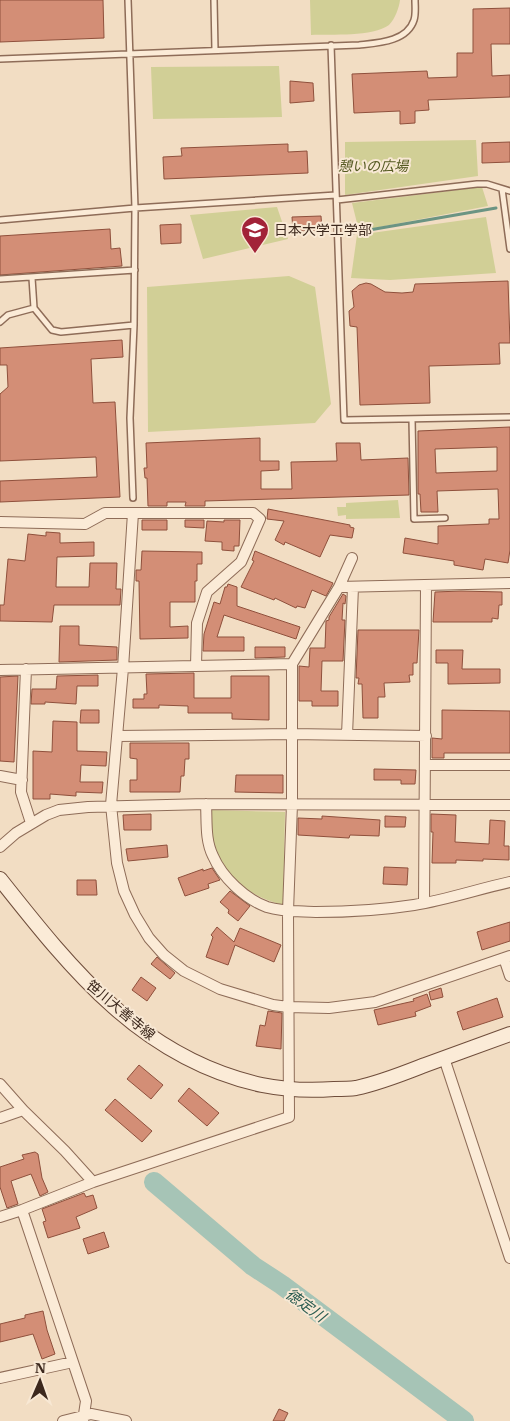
<svg xmlns="http://www.w3.org/2000/svg" width="510" height="1421" font-family="'IBM Plex Serif','Noto Sans JP',serif">
<style>
.green{fill:#d1cf96}
.lines{fill:none;stroke-linecap:round;stroke-linejoin:round}
.stream{stroke:#6b9483;stroke-width:3}
.river{stroke:#a6c4b6;stroke-width:20}
.building{fill:#d38e76;stroke:#8f503c;fill-rule:evenodd}
.lane-casing{stroke:#8e6c58;stroke-width:8}
.street-casing{stroke:#8e6c58;stroke-width:12}
.secondary-casing{stroke:#6f4d3b;stroke-width:16}
.lane{stroke:#fbebd7;stroke-width:5}
.street{stroke:#fbebd7;stroke-width:10}
.secondary{stroke:#fbebd7;stroke-width:14}
.labels{text-anchor:middle;dominant-baseline:central;stroke-width:4;stroke-linejoin:round;paint-order:stroke}
.park-label{font-size:14px;font-style:italic;fill:#555a22;stroke:#f8e8d4}
.poi-label{font-size:14px;fill:#3c281d;stroke:#f8e8d4;text-anchor:start}
.street-label{font-size:14px;fill:#3c281d;stroke:#f8e8d4}
.water-label{font-size:15px;font-style:italic;fill:#2c5d52;stroke:#f8e8d4}
</style>
<rect width="100%" height="100%" fill="#f2ddc3"/>
<!-- green -->
<path class="green" d="M310,0H400C399,8 395,19 389,25C373,37 331,34 311,35Z
M279,66L282,117L153,119L151,67Z
M476,140L478,176L345,195V142Z
M482,187L488,206L359,231L352,203Z
M277,207L288,239L203,259L190,215Z
M486,217L496,273L390,280L351,278L357,235Z
M289,276L315,287L331,404L315,423L148,432L147,287Z
M398,500L400,518L346,519V515L338,516L337,507H346V503Z
M212,810L285,812L283,905C247,895 216,874 210,834C209,826 211,818 212,810Z"/>
<g class="lines">
<!-- stream -->
<path class="stream" d="M352,233L496,208"/>
<!-- river -->
<path class="river" d="M154,1182L253,1266L282,1285L464,1421"/>
</g>
<!-- building -->
<path class="building" d="M0,0H103L104,38L0,42Z
M510,8V44H491L492,76L510,75V97L428,100L429,110L415,111V123L400,124V111L354,113L352,74L427,71L428,78L457,77V53H473V9Z
M290,81L313,83L314,101L290,103Z
M510,142V162L482,163V143Z
M288,144V152L307,151L308,173L164,179L163,157L182,156L181,148Z
M321,216L322,230L293,231L292,217Z
M181,224V243L161,244L160,225Z
M110,229L111,249L120,248L122,266L0,275V236Z
M508,281L510,343H499L500,364L429,366L430,403L360,405L357,327L350,326L349,311L354,307L352,291L359,285L366,283L371,284L385,292L402,293L413,292L415,284Z
M122,340L123,357L91,359L93,403L115,402L120,497L0,502V481L97,477L96,457L0,461V394L8,387L7,365H0V348Z
M510,427V550L508,563L485,559L483,570L454,565V561L403,553L405,538L438,544V526L489,524V519H499L498,489L437,491L438,512H421L420,494H418V431ZM497,447V471L436,473L435,449Z
M260,438V461H279V470L261,471V489H292L291,462L337,461L336,443H360L361,460L408,458L409,495L205,501V506H185L186,502H167V506H148L147,478H145L144,468H147L146,443Z
M268,509L350,525V527L354,528L352,538L330,535L320,557L285,542L284,545L275,540L284,521L267,519Z
M142,520H167V530H142Z
M185,520H204V528L185,527Z
M224,520H240L239,546H234V551L222,550V542L205,541L207,521L224,522Z
M46,532L60,533V543L94,542V556L57,557L56,587H89L90,563H117L116,589H121L120,605H54L52,622L0,621V605H4L8,559L25,561L28,534L46,536Z
M142,551L202,552V564H197V581H195V602H170V627L188,626V638L140,639L139,581H136V570H141Z
M255,551L333,583L331,587L326,596L312,590L305,608L297,606L296,608L275,598L274,600L241,587L254,561L252,560Z
M228,584L237,587V606L300,627L296,639L224,615L217,637H244V651H203L204,634L214,602L220,604L225,587H227Z
M461,591L502,592V605H499L498,619L492,618V622H433L435,592Z
M343,594L346,596L345,604L343,603L342,620H345L343,661H322L321,691H338V706H312V701H299V666L309,667L310,648H325L326,621L329,620V617Z
M60,626H79V645L117,647V660L59,662Z
M358,630H419L417,663H413V675H409L410,682L384,683L385,697H378V718H363L362,684H358L359,678H356Z
M255,647H285V657L255,658Z
M436,650H463L462,669H500V683L448,684V663H436Z
M194,673V698H231V676H269V720L232,719V713H188V706L159,705V708H133V699H144V694H147L146,674Z
M98,675V686H77L76,704L45,702V704H31L32,689H56L57,676Z
M18,676L14,762L0,761V677Z
M81,710H99V723H80Z
M442,710L510,711V753H444V758H432V738L442,739Z
M53,721L77,722V751L107,752L106,766L81,765L80,782H103L102,793L76,792V796L50,794V799H33V751L52,752Z
M130,743H189V759H185L184,776H181L180,792H130V780H137V759L130,758Z
M374,769L416,770L415,784H401V780H374Z
M236,775H283V793L235,792Z
M151,814V830H124L123,815Z
M431,814L456,815L455,842L489,844L490,820L505,821L504,846H509V860L483,859V861L456,860V863H432L433,832H431Z
M322,816L380,820L379,836L350,835L349,838L298,835V818L322,819Z
M385,816L406,817L405,827H385Z
M167,845L168,857L128,861L126,849Z
M384,867L408,868L407,885L383,884Z
M212,868L220,880L208,884L209,888L185,896L178,878L203,869V871Z
M77,880H96L97,895H77Z
M230,891L250,906L238,921L228,913L229,910L220,902Z
M510,922V941L482,950L477,932Z
M217,927L234,942L240,928L281,945L274,962L235,945L228,965L206,957L213,937L211,935Z
M157,957L175,973L170,979L151,964Z
M141,977L156,988L147,1001L132,990Z
M441,988L443,997L431,1000L429,992Z
M427,994L431,1006L415,1012L416,1016L378,1025L374,1010L414,1001L413,999Z
M497,998L503,1017L463,1030L457,1012Z
M268,1011L282,1013L281,1049L256,1046L260,1025L265,1026Z
M139,1065L163,1085L151,1099L127,1079Z
M189,1088L219,1113L207,1126L178,1101Z
M115,1099L152,1131L142,1142L105,1110Z
M35,1152L38,1154L42,1178L48,1192L40,1196L31,1174L11,1181L18,1204L7,1208L0,1187V1167L24,1159L22,1155Z
M84,1193L86,1197L93,1195L97,1208L76,1217L80,1228L48,1238L43,1222L46,1221L42,1209Z
M104,1232L109,1247L88,1254L83,1239Z
M43,1311L47,1330L55,1354L42,1359L33,1334L0,1342V1324L25,1318V1315Z
M279,1409L288,1413L284,1421H273Z"/>
<g class="lines">
<!-- lane casing -->
<g class="lane-casing">
<path id="lane" d="M128,0L135,208L134,325L130,418L133,498
M214,0L215,50
M331,45L344,420L510,417
M0,59L359,45C377,43 407,42 414,20C416,14 415,6 415,0
M502,189L510,249
M337,200L477,184H487L510,191
M0,220L135,208L336,195
M32,278L34,308L52,330L61,332L134,325
M0,279L135,270
M0,322L8,315L34,308
M412,419L414,519L445,518"/>
</g>
<!-- street casing -->
<g class="street-casing">
<path id="street" d="M133,513H253L260,519L241,562L207,592L197,623L196,666
M0,522L85,524L105,513H133L123,668L111,805L117,863L124,891L135,915L149,938L164,955L184,971L220,989L273,1005L288,1007L329,1008L375,1002L510,956
M339,587L352,558
M26,669L21,792L31,823
M0,670L292,664L339,587L510,583
M347,735L353,587
M117,736L291,734L426,736
M426,765H510
M0,776L22,780
M206,804C207,822 205,840 213,856C222,877 245,899 267,907C283,912 300,911 316,912C348,912 382,910 414,905C446,900 478,889 510,882
M0,847L16,833L46,815L59,810L88,807L206,804L510,805
M424,903L426,585
M504,958L510,976
M444,1058L510,1258
M0,1084L23,1110L0,1118
M23,1110L65,1151L93,1182
M22,1210L86,1401L83,1421
M0,1217L22,1210L93,1182L289,1117L288,911L292,804V664
M0,1378L73,1362
M63,1421L91,1414L126,1421"/>
</g>
<!-- secondary casing -->
<g class="secondary-casing">
<path id="secondary" d="M0,879C72,970 142,1059 262,1085C287,1090 308,1091 334,1089C341,1089 349,1089 356,1088C380,1083 402,1074 425,1065C453,1055 482,1044 510,1034"/>
</g>
<!-- lane -->
<use href="#lane" class="lane"/>
<!-- street -->
<use href="#street" class="street"/>
<!-- secondary -->
<use href="#secondary" class="secondary"/>
</g>
<!-- icons -->
<defs>
<g id="university-pin" transform="scale(1.4375)"><path d="M0 17L-7.5 6A9.5 9.5 0 1 1 7.5 6Z" fill="#a22338" stroke="#f8e8d4"/><path d="M0-5L7-2L0 1L-7-2ZM-4 1L0 2.5L4 1V4Q0 6-4 4Z" fill="#fff"/></g>
</defs>
<g fill-rule="evenodd">
<use href="#university-pin" x="255" y="230"/>
</g>
<g class="labels">
<!-- park labels -->
<g class="park-label">
<text x="373" y="166">憩いの広場</text>
</g>
<!-- poi labels -->
<g class="poi-label">
<text x="274" y="230">日本大学工学部</text>
</g>
<!-- street labels -->
<g class="street-label">
<text transform="translate(121 1010) rotate(40)">笹川大善寺線</text>
</g>
<!-- water labels -->
<g class="water-label">
<text transform="translate(306 1305) rotate(36)">徳定川</text>
</g>
</g>
<!-- north arrow -->
<g transform="translate(40 1381) rotate(2)" stroke="#f8e8d4" stroke-width="4" paint-order="stroke">
<path d="M0-4L9 19L0 12L-9 19Z" fill="#3c281d"/>
<text y="-8" font-size="14" font-weight="bold" text-anchor="middle" fill="#3c281d">N</text>
</g>
</svg>
